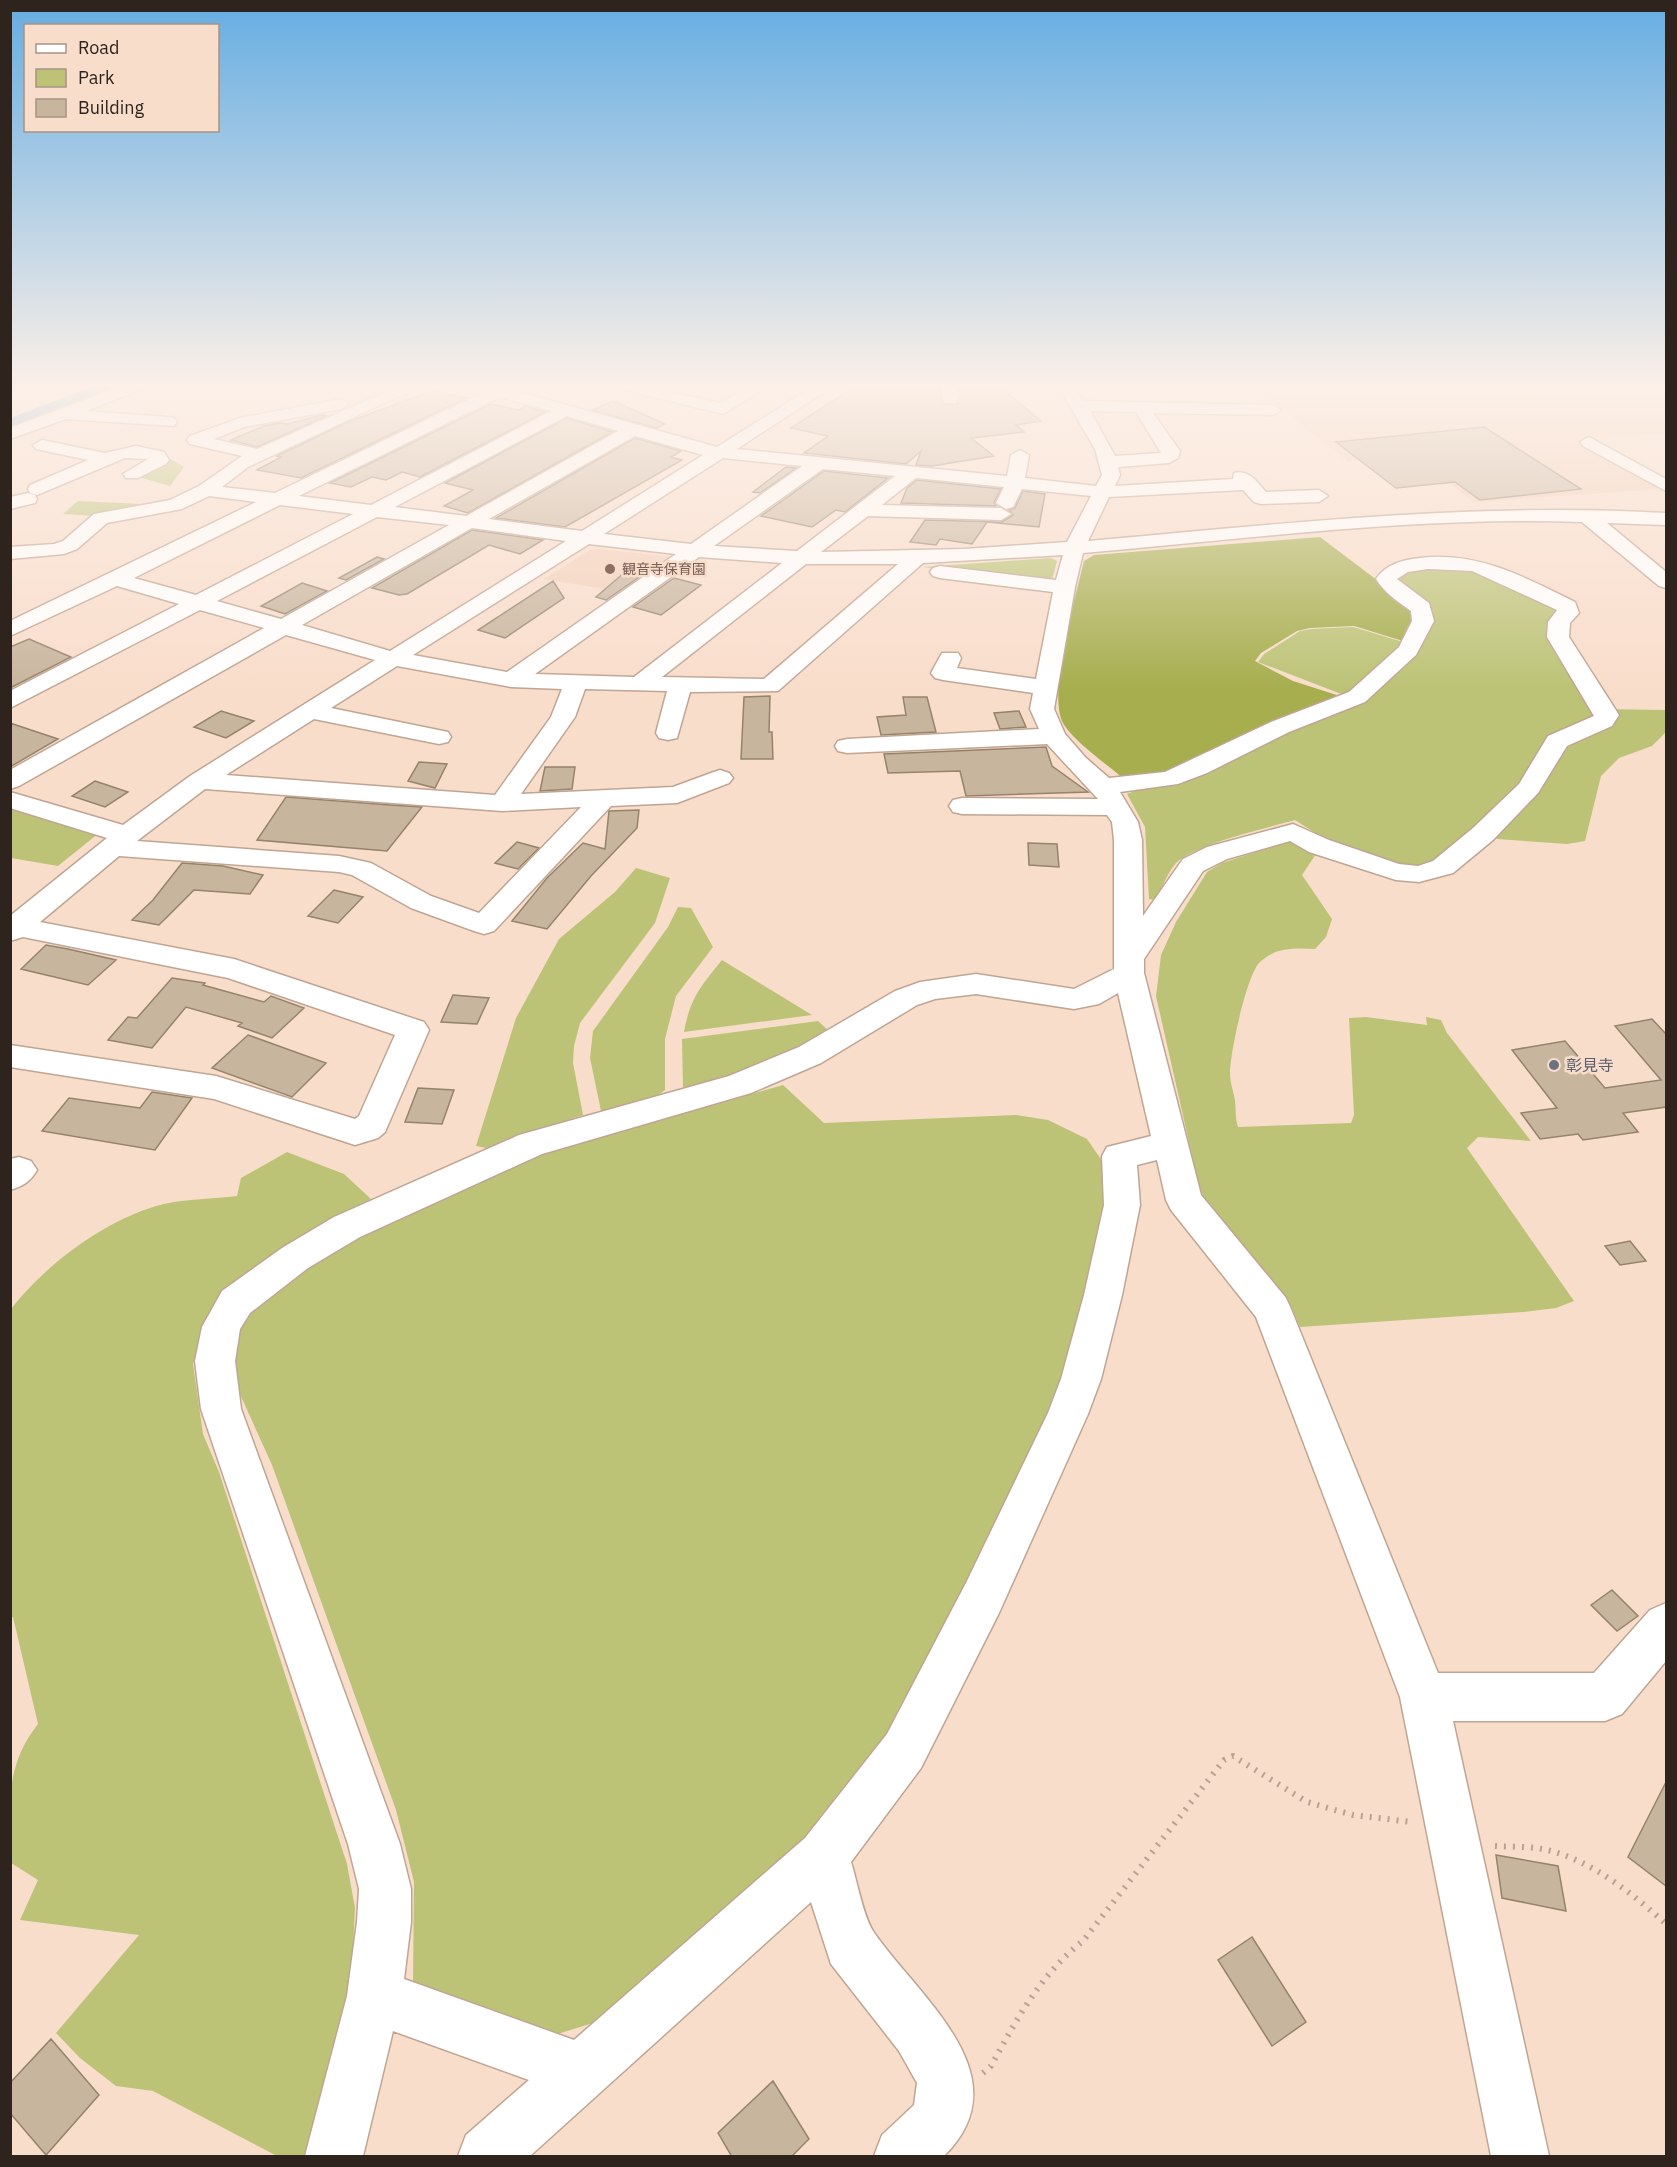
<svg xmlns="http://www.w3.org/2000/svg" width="1677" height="2167" font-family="'IBM Plex Sans','Noto Sans JP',sans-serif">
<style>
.built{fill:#f3d0b9}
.green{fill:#bcc376}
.forest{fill:#a6ae4e}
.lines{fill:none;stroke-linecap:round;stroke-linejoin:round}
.river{fill:#41a2d9;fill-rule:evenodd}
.building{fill:#c8b59d;stroke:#95836c;stroke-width:1.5}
.minor-casing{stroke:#c0a593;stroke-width:3}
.path{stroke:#b9a294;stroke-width:6;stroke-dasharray:2 7;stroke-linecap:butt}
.minor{fill:#fff;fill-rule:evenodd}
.education-dot{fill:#8d6e63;stroke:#f9ddcb;stroke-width:2}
.worship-dot{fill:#6b7280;stroke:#f9ddcb;stroke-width:2}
.labels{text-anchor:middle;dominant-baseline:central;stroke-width:5;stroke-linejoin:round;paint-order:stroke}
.far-education-label{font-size:14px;fill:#785e54;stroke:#f9ddcb;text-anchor:start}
.worship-label{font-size:16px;fill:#5b616d;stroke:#f9ddcb;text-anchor:start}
</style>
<rect width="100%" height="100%" fill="#f9ddcb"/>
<!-- built -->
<path class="built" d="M1254,386H1666V433L1625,436L1583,443L1660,489L1474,502L1414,456L1365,458L1348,462Z
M599,549L673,557L628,593L544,579L590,550Z"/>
<!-- green -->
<path class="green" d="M171,459L184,467L170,486L135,476Z
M78,501L143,504L150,506L97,516L63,514Z
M1051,558L1057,561L1052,580L1043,582L923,567Z
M1412,569H1474L1557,608L1597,709L1666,710V732L1652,746L1619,758L1601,776L1585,841L1567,844L1497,839L1493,836C1470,846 1446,860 1422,868C1392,877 1320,837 1295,820C1267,828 1195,844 1176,863C1167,873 1162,889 1155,900L1149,899L1145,827L1127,794L1362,702L1258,662L1264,654L1300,631L1312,629L1353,627L1420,647L1433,611L1397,584L1395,579Z
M10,807L99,833L58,866L11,858Z
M1291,841L1318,851L1302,875L1332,919L1326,937L1315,949C1294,948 1275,947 1259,963C1246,978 1230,1053 1230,1074C1230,1083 1234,1092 1235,1101C1236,1110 1235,1117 1238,1127L1351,1123L1354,1115L1349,1018L1366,1017L1427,1025L1426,1017L1441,1020L1447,1033L1531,1141L1478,1137L1467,1148L1574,1301L1556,1308L1523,1312L1300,1327L1291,1306L1205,1201L1198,1182L1156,996L1161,955L1176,922L1207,872L1222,863Z
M636,868L670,878L655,923L580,1023L574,1046L573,1063L583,1115L486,1148L476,1146L516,1018L559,939L615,892Z
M678,907L691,908L713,947L676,996L665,1039V1090L656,1097L601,1111L590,1058L593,1031L668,927Z
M722,960L812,1015L684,1032C690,998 701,986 722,960Z
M818,1021L829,1031L777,1060L688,1089L683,1087L682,1039Z
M783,1085L824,1123L1016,1115L1048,1120L1087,1139L1111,1174L1069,1381L904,1717L803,1850L606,2019L551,2036L413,1984L414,1882L396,1810L272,1465L239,1392L234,1345L243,1316L322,1256L384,1224L541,1154Z
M287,1152L344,1174L371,1199L324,1223L240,1277L213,1306L201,1331L193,1364L203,1434L219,1472L347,1864L355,1908L352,1970L312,2156H277L153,2091L116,2086L80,2058L56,2033L139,1935L20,1920L38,1880L11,1863C11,1809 2,1770 38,1724L13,1617H11V1309C46,1264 107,1218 164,1204C187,1199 213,1199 237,1196L241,1178Z"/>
<!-- forest -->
<path class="forest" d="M1320,537L1410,605L1414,618L1403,641L1354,626L1310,628L1297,631L1261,653L1255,661L1293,681L1346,698L1179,771L1124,779C1109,766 1072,740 1063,723C1047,693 1076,596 1084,561L1094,555Z"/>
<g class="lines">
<!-- river -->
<path class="river" d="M94,386H129L125,391L10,435V418Z"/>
</g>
<!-- building -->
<path class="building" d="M855,386H939L944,405L958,404L959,386L1001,388L1041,421L1016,425L1024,432L971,438L994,456L932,466L916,465L921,451L906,464L804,453L828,436L791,428Z
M432,391L466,398L301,478L257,470L281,457L277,456L350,421Z
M613,401L665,424L656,428L592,410Z
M491,404L519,410L526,406L545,412L420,477L402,472L386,480L372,477L351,487L330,483Z
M322,415L326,416L257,447L231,440L264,426L280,423L287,424Z
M567,418L612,432L468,513L444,506L473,490L445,483Z
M1484,427L1581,489L1480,500L1455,482L1396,488L1336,442Z
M635,438L681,451L671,457L682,460L565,527L496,518Z
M786,467L796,468L760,493L753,492Z
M824,471L888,478L845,512L836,510L812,527L761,516Z
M917,480L1001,489L994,502L996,506L901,503L907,488Z
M1023,491L1045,494L1039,527L987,522L972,544L940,539L936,545L910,542L925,520L1002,522L1013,515L1009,510L1015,508Z
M472,530L543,540L520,554L489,545L407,594L399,595L372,588Z
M377,557L384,559L346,580L339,578Z
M632,566L648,571L606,600L596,597Z
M674,578L701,585L661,615L633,607Z
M553,581L564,598L505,638L478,630Z
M302,583L327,591L285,614L261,606Z
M29,639L71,657L10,688V647Z
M770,696L769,732H772L773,759H741L744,697Z
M903,697H927L936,732L881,735L877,717L906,715Z
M221,711L254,721L226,738L194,727Z
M1019,711L1026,727L1000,729L994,713Z
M10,723L58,739L10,767Z
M1046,747L1052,766L1088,792L966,796L960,771L888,773L884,754Z
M419,762L447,764L435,788L408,781Z
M545,767H575L572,789L540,791Z
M95,781L128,792L105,807L72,796Z
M286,797L390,805L422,807L387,851L257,840Z
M639,810L637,828L591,876L547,929L512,921L547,878L583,843L605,849L609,811Z
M517,842L539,848L518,869L495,863Z
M1028,843L1057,844L1059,867L1029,865Z
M182,863L223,866L263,875L250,894L194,890L159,925L132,920L153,900Z
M334,890L363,897L338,923L308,916Z
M46,945L68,949L116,960L88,985L21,969Z
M172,978L205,983L203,985L264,1002L271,996L304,1008L272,1038L238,1026L242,1023L186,1007L152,1048L108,1040L128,1017L137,1018Z
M453,995L489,998L477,1024L441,1022Z
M1652,1019L1666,1034V1107L1623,1113L1638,1132L1583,1140L1578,1134L1540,1139L1521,1113L1557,1108L1512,1050L1565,1041L1605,1088L1661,1080L1615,1026Z
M248,1035L326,1063L292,1097L212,1068Z
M418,1088L454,1090L442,1124L405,1122Z
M152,1092L192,1098L155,1150L42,1131L69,1098L140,1108Z
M1630,1241L1646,1261L1620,1265L1605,1246Z
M1612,1590L1638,1616L1617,1631L1591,1605Z
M1666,1782V1886L1628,1857Z
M1496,1855L1558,1866L1566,1911L1502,1898Z
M1252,1937L1306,2022L1272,2046L1218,1960Z
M51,2039L99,2095L46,2155L10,2113V2083Z
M773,2081L809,2139L791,2157H732L718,2133Z"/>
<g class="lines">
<!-- minor casing -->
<g class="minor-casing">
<path id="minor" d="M122,386H144L142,389L86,411L168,417L174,418L177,422L174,426L66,419L10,439V428Z
M399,386H423L421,389L401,395L248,467L222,487L275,493L484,392L475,389L473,386H498L717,447L814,386H833L737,449L1007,476L1011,455L1020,450L1029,455L1025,478L1096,486L1102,475L1095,449L1058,386H1074L1083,401L1273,405L1281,410L1273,415L1153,413L1180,451L1178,458L1169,463L1118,467L1120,475L1115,486L1233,479L1234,473C1249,469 1257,482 1266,492L1319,490L1328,496L1319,502L1261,504L1254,502L1243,490L1109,497L1088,541C1280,524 1473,502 1666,513V525L1607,523L1666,572V588L1659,586L1582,522C1416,516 1248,539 1083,553L1075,587L1054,709L1065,734L1086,758L1109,778L1165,772L1271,722L1349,692L1399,647L1412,621L1411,611C1397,601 1385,593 1376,579C1386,564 1402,560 1420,558C1477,551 1525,577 1575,602L1579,613L1570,623L1569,637L1619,715L1612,726L1567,746L1538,793L1493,840L1453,873L1419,882L1396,880L1309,852L1290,841L1227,859L1203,871L1144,959V973L1201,1195L1286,1298L1291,1309L1438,1673H1594L1650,1610L1666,1603V1661L1622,1714L1605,1721H1453L1549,2156H1491L1400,1697L1256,1317L1171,1210L1166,1200L1157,1160L1137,1165L1140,1205L1122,1295L1101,1379L1088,1414L999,1613L921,1768L851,1862C857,1881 863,1915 873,1931C917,1996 1025,2076 944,2156H874L882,2135L914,2105L917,2083L899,2051L831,1964L811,1902L530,2156H458L466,2135L529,2080L393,2031L363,2156H305L347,1996L357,1922L359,1889L348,1844L201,1409L195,1361L202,1327L222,1291L282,1248L334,1217L519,1135L729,1076L799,1047L895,991L920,982L976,974L1074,989L1114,969V840L1112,822L1107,815L962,814L953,812L949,806L953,800L962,798L1098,799L1047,744L847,753L838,751L835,746L838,741L847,739L1039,729L1030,709L1033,693L943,680L935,678L931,673L942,653H958L961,658L957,668L1036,679L1053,592L940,578L933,576L930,572L933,568L940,566L1056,580L1063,555L923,563L778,691L690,692L677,738L668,740L659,738L656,733L667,691L585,689L575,717L521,794L673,787L711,773L720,770L729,773L733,778L729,783L677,803L611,806L494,931L484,934L474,931L411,908L352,875L339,872L119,856L40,922L234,959L424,1022L429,1030L385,1132L378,1138L355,1145L214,1099L10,1067V1045L216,1076L355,1119L359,1116L395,1035L228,978L23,937L10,941V916L107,838L10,808V792L123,825L190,776L375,660L286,635L19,786L10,789V770L264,628L200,610L10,708V691L179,604L117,586L10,636V621L256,502L209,496L182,509L107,523L77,549L64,554L10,559V547L54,544L63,541L94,514L170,500L199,486L242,456L190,444L187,440L190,436L240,418L341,399L349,404L341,409L244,427L214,439L257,449ZM500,397L551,411L371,505L299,496ZM1090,411L1136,412L1161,453L1115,456ZM567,416L618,431L466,516L395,507ZM635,436L703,455L582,531L489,519ZM723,458L802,466L691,544L604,534ZM823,469L895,476L797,551L714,546ZM916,478L1004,487L996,503L1006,509L1013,507L1022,489L1091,496L1067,542L965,549L821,552L868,516L1001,520L1011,514L1001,508L882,505ZM280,505L353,514L196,595L134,578ZM377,517L449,525L281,619L217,601ZM472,528L566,541L390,651L302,625ZM589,544L676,554L507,672L413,655ZM699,557L782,563L634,677L535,674ZM806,564H898L764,679L662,677ZM1428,569L1472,571L1557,610L1548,622L1547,637L1594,716L1548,736L1519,784L1473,828L1433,861L1418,866L1399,864L1329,840L1293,824L1207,847L1183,859L1143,916L1142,840L1138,822L1120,792L1178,784L1207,773L1289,732L1365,702L1416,655L1434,621L1429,603L1397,579L1408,572ZM397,666L511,687L562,689L551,717L495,795L226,775L314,719L439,744L448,742L451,737L448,732L331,708ZM205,789L502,811L581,807L479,913L431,896L371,863L339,856L137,841ZM1118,993L1151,1136L1107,1147L1102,1156L1104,1205L1084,1295L1061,1379L1048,1413L967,1581L887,1734L805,1838L574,2040L404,1979L411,1922V1889L400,1844L241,1409L235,1361L240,1329L250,1313L308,1268L360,1237L542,1154L751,1093L821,1063L917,1005L935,999L976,994L1074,1009L1099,1004Z
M619,386H643L720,403L750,386H769L723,414L621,389Z
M941,386H957L958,399L956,403H944Z
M1589,437L1666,479V491L1583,446L1580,442Z
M42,440L105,453L136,446L164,452L169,460L166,464L138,478H126L123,474L148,459L125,458L37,495L30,493L28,489L30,485L88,460L36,449L33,445Z
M28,493L35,495L37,499L35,503L10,509V497Z
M19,1157L31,1161L37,1170C30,1182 23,1186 10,1190V1159Z"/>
</g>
<!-- path -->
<path class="path" d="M1495,1846C1512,1847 1530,1846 1547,1850C1591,1860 1633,1894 1666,1924
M983,2073L991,2066C1017,2019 1040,1975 1083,1941L1224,1760L1233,1756L1307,1802L1353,1815L1412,1822"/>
<!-- minor -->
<use href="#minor" class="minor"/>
</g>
<!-- sky -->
<linearGradient id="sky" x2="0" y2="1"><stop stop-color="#65ade2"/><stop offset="0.56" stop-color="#fcf0e8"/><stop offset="1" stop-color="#fcf0e8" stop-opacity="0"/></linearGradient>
<rect width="1677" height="689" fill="url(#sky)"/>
<!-- markers -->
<circle class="education-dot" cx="610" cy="569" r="6"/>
<circle class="worship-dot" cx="1554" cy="1065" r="6"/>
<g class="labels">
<!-- far-education labels -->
<g class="far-education-label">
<text x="622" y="569">観音寺保育園</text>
</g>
<!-- worship labels -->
<g class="worship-label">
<text x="1566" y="1065">彰見寺</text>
</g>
</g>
<!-- border -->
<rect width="1677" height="2167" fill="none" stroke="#2e231d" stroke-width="24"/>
<!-- legend -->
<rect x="24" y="24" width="195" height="108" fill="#f9ddcb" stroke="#a89385" stroke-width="1.5"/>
<rect x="36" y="44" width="30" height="9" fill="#ffffff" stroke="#a89385" stroke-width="1.5"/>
<text x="78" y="54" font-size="18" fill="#2e231d">Road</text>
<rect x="36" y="69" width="30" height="18" fill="#bcc376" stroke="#a89385" stroke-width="1.5"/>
<text x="78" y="84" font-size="18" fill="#2e231d">Park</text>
<rect x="36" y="99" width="30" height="18" fill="#c8b59d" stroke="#a89385" stroke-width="1.5"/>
<text x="78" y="114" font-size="18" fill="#2e231d">Building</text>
</svg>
